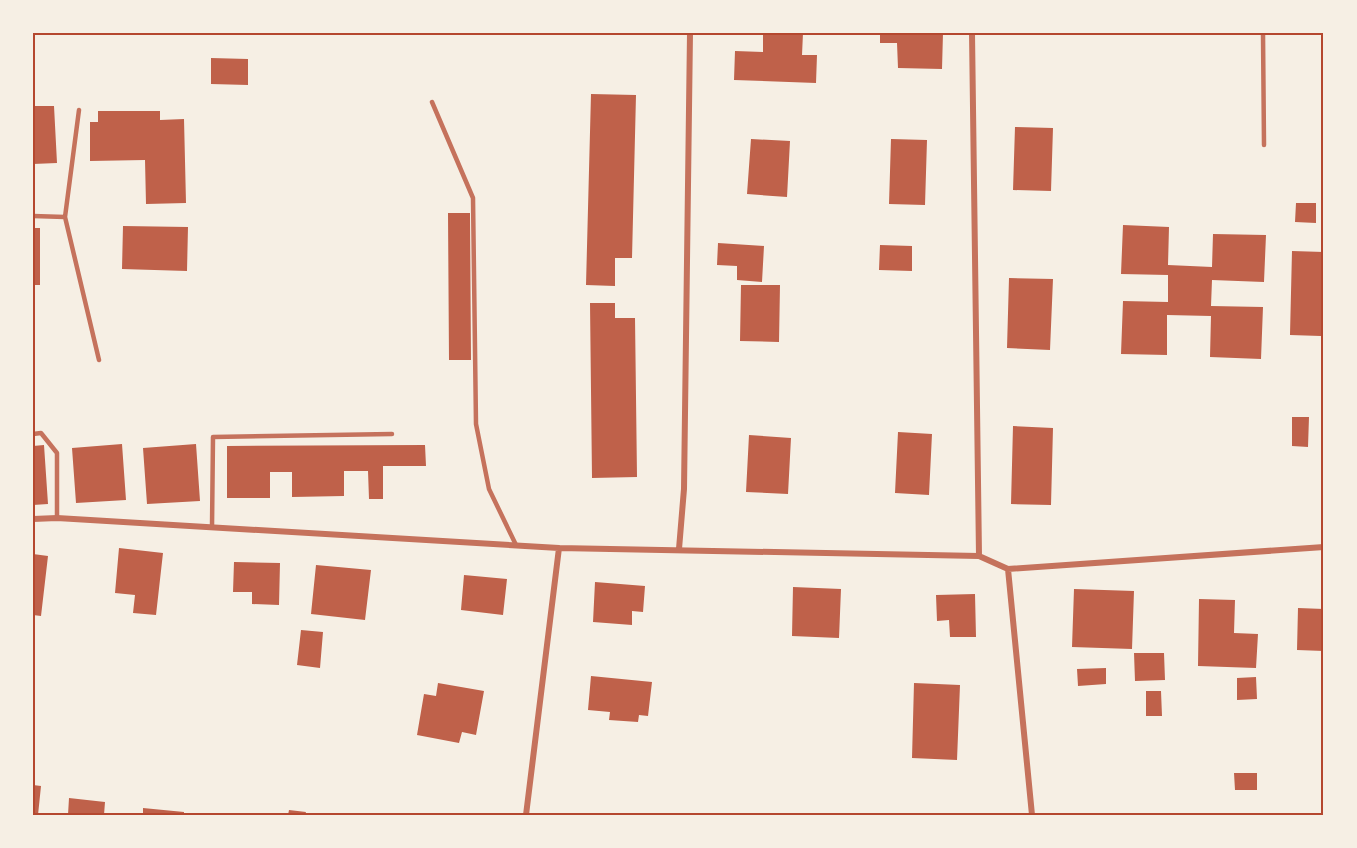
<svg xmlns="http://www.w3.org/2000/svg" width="1357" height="848" font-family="Helvetica,sans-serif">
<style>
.building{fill:#bf614a}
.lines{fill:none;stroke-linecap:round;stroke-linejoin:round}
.service{stroke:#c5725c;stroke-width:4.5}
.minor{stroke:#c5725c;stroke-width:6}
.neatline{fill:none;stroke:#b5482f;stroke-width:2}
</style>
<rect width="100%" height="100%" fill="#f6efe4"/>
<!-- building -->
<path class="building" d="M763,33H803L802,55H817L816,83L734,80L735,51L763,52Z
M880,33H943L942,69L898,68L897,43H880Z
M211,58L248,59V85L211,84Z
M591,94L636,95L632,258H615V286L586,285Z
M33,106H54L57,163L33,164Z
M98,111H160V120L184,119L186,203L146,204L145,160L90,161V122H98Z
M1015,127L1053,128L1051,191L1013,190Z
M751,139L790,141L787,197L747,194Z
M891,139L927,140L925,205L889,204Z
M1296,203H1316V223L1295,222Z
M448,213H470L471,360H449Z
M1123,225L1169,227L1168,265L1212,267L1213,234L1266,235L1264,282L1212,280L1211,306L1263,307L1261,359L1210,357L1211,316L1167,315V355L1121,354L1123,301L1168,302V275L1121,274Z
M123,226L188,227L187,271L122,269Z
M33,228H40V285H33Z
M718,243L764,246L762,282L737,280V266L717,265Z
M880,245L912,246V271L879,270Z
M1292,251L1324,252L1321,336L1290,335Z
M1009,278L1053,279L1050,350L1007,348Z
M741,285H780L779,342L740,341Z
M590,303H615V318H635L637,477L592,478Z
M1292,417H1309L1308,447L1292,446Z
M1013,426L1053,428L1051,505L1011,504Z
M898,432L932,434L929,495L895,493Z
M749,435L791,438L788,494L746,492Z
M122,444L126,500L76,503L72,448Z
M196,444L200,501L147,504L143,448Z
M44,445L48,504L33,505V446Z
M425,445L426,466H383V499H369L368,471H344V496L292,497V472H270V498H227V446Z
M119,548L163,553L156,615L133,613L135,595L115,593Z
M33,554L48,556L41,616L33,615Z
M234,562L280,563L279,605L252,604V592H233Z
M316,565L371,570L365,620L311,614Z
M464,575L507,579L503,615L461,610Z
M595,582L645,586L643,612L632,611V625L593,622Z
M793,587L841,589L839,638L792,636Z
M1074,589L1134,591L1132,649L1072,647Z
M975,594L976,637H950L949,620L937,621L936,595Z
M1199,599L1235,600L1234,633L1258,634L1256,668L1198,666Z
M1298,608L1324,609V651L1297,650Z
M301,630L323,632L320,668L297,665Z
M1134,653H1164L1165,680L1135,681Z
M1106,668V684L1078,686L1077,669Z
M591,676L652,682L648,716L639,715L638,722L609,720L610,712L588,710Z
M1256,677L1257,699L1237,700V678Z
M438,683L484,691L476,735L462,732L459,743L417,735L424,694L436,696Z
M914,683L960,685L957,760L912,758Z
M1146,691H1161L1162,716H1146Z
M1234,773H1257V790H1235Z
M33,785L41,786L38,815H33Z
M69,798L105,802L104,815H68Z
M143,808L184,812V815H143Z
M289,810L306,812L305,815H288Z"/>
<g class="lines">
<!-- service -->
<path class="service" d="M1263,33L1264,145
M432,102L473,198L476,424L489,489L516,545
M79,110L65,217L99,360
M33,216L65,217
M33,434L41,433L57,453V518
M212,527L213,437L392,434"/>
<!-- minor -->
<path class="minor" d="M972,33L979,556
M33,519L57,518L559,548L979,556L1008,569L1324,547
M679,549L684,489L690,33
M1008,569L1032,815
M526,815L559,548"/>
</g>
<!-- border -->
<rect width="1357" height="848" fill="none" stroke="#f6efe4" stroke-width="69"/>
<rect x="34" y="34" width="1288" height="780" class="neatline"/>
</svg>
